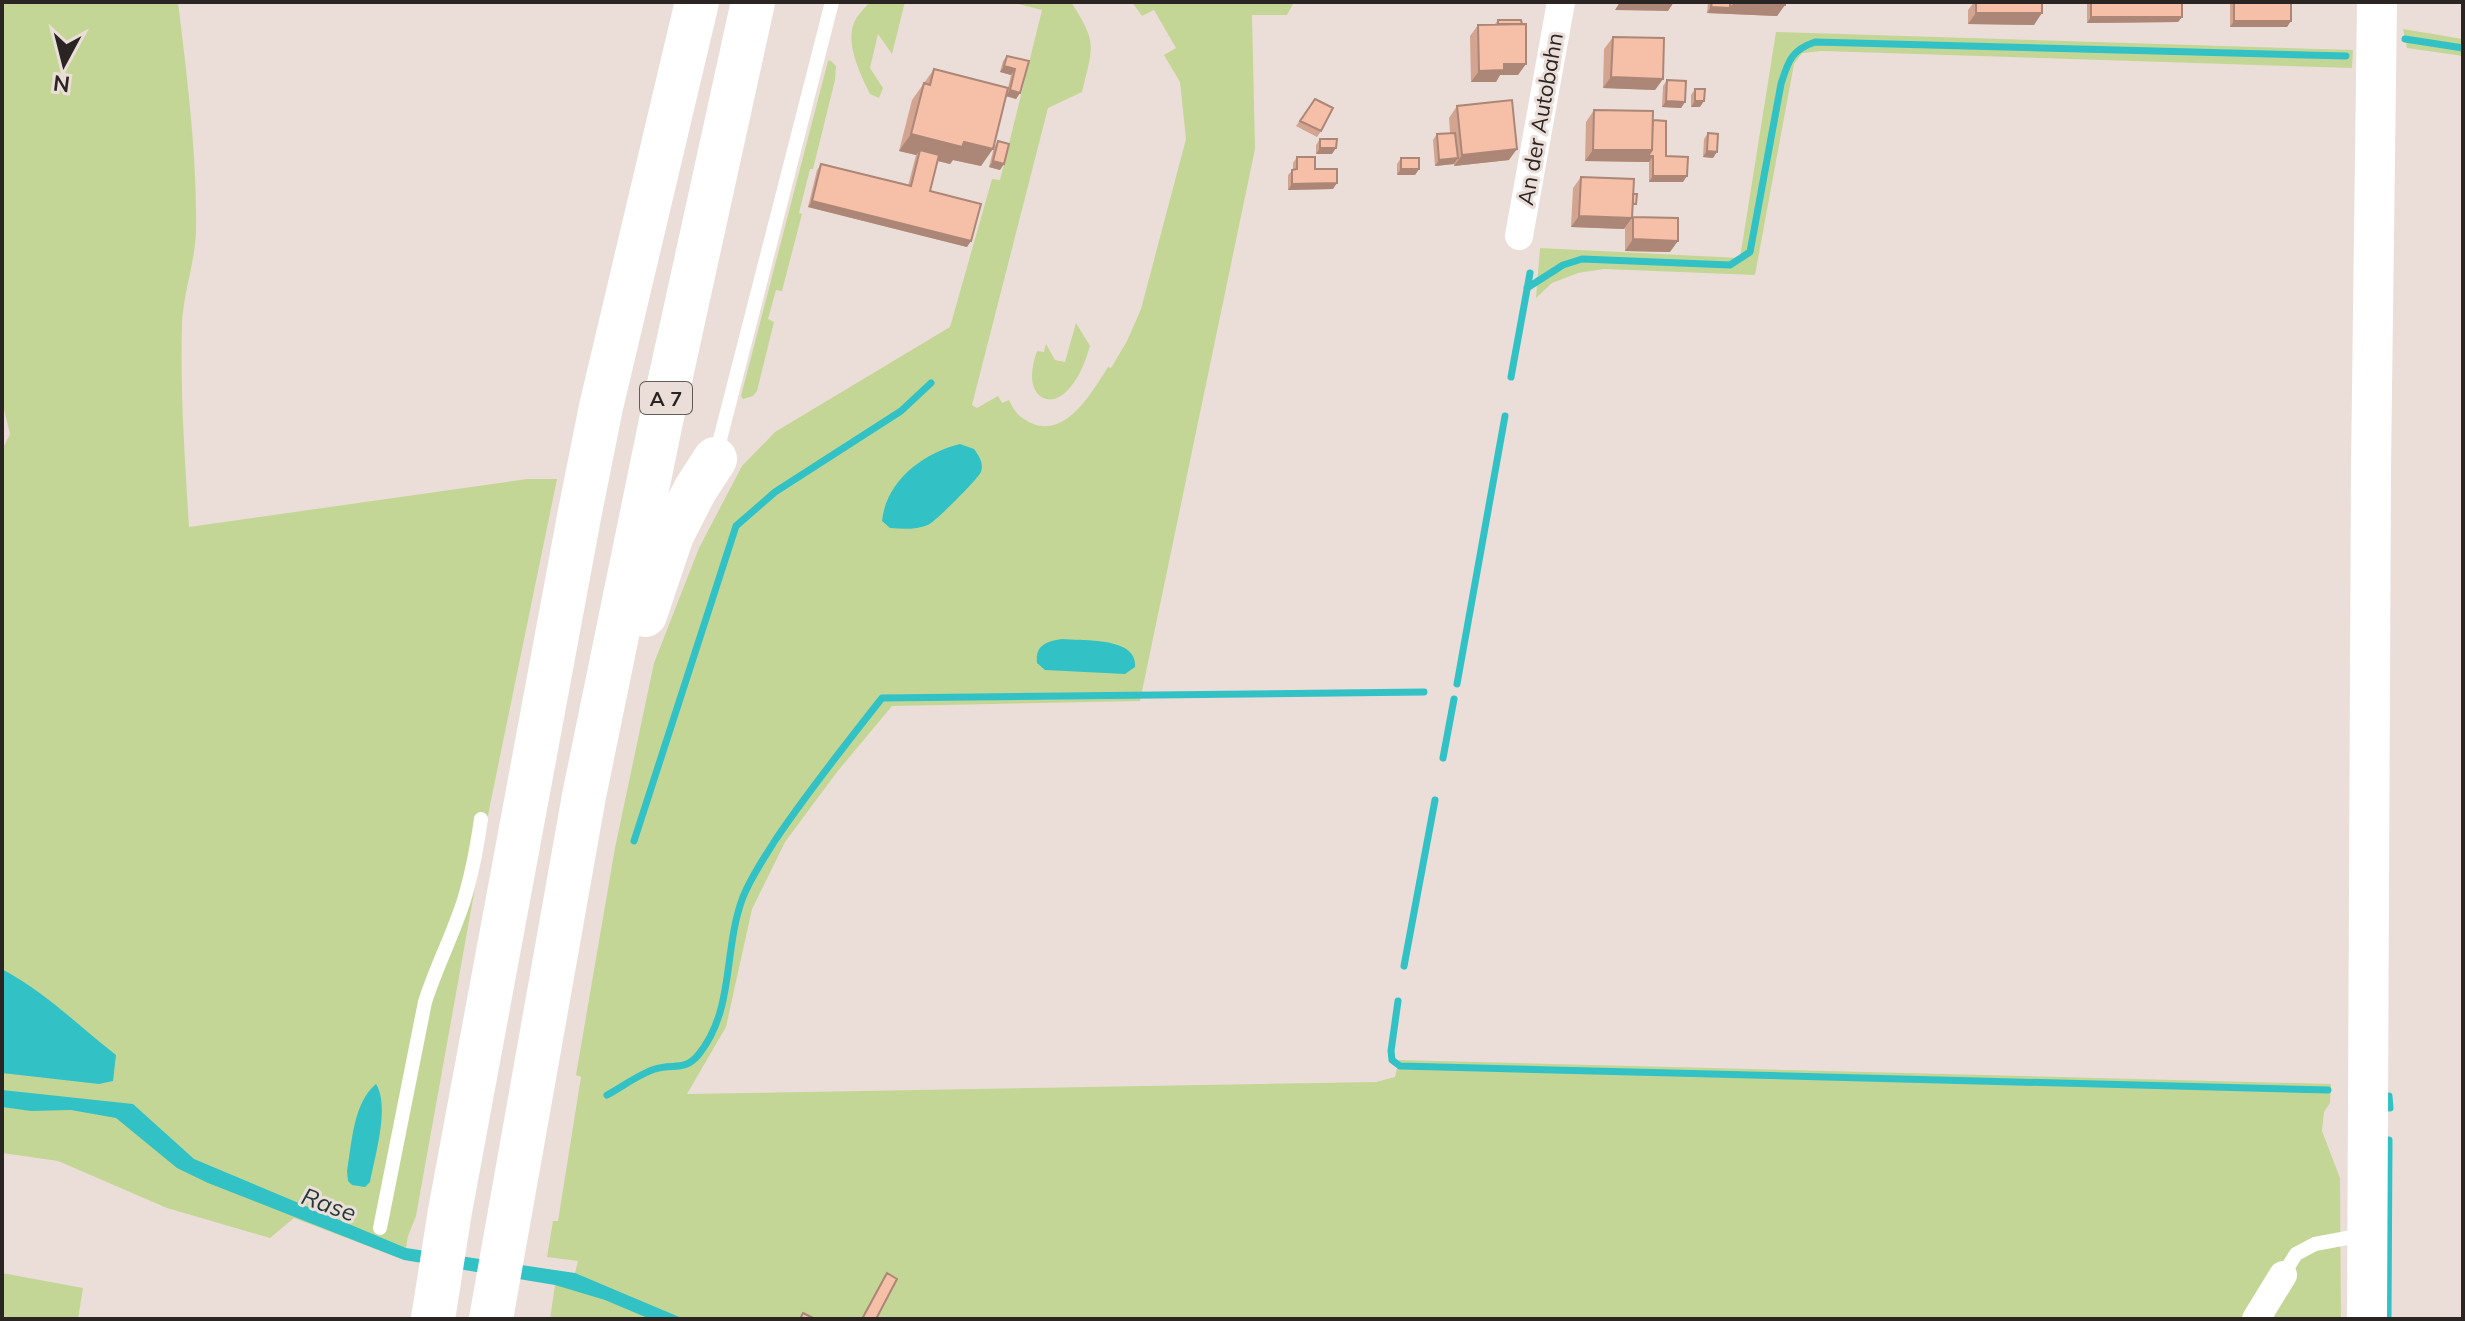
<svg xmlns="http://www.w3.org/2000/svg" width="2465" height="1321" font-family="Mulish,sans-serif">
<style>
.green{fill:#c4d696}
.water{fill:#32c2c5}
.lines{fill:none;stroke-linecap:round;stroke-linejoin:round}
.stream{stroke:#32c2c5;stroke-width:7}
.lane{stroke:#fff;stroke-width:14}
.street{stroke:#fff;stroke-width:28}
.secondary{stroke:#fff;stroke-width:40}
.highway{stroke:#fff;stroke-width:44}
.wall{fill:#d3a490}
.shaded-wall{fill:#ac8676}
.building{fill:#f5bfa8;stroke:#ac8676;stroke-width:2}
.labels{text-anchor:middle;dominant-baseline:central;stroke-width:6;stroke-linejoin:round;paint-order:stroke}
.shield{fill:#ebded8;stroke:#645c59;stroke-width:2}
.shield-label{font-size:20px;font-weight:bold;fill:#2a2523}
.street-label{font-size:22px;fill:#2a2523;stroke:#ebded8}
.water-label{font-size:24px;font-style:italic;fill:#1f3737;stroke:#ebded8}
</style>
<rect width="100%" height="100%" fill="#ebded8"/>
<!-- green -->
<path class="green" d="M2,2H178C187,77 197,153 196,228C196,261 183,292 182,325C180,392 185,460 189,527L527,479H557L489,810L416,1216L408,1236L404,1260L294,1218L270,1238L167,1208L58,1161L2,1153V450L10,434L2,401Z
M870,2H905L892,54L878,34L870,68L883,88L879,98L870,94C861,75 845,44 854,23C857,15 864,9 870,2Z
M1010,2H1071C1098,44 1093,45 1082,92L1048,108L972,405L977,408L998,396L1002,403L1009,400C1014,411 1018,416 1029,422C1065,441 1092,392 1108,367L1111,368L1127,341L1141,309L1186,139L1180,82L1164,55L1176,48L1154,10L1142,16L1132,2H1294L1287,15H1252L1255,149L1140,701L892,706L837,772L785,842L752,909L726,1027L687,1094L1376,1082L1395,1077L1399,1060L2331,1084L2330,1103L2324,1112L2322,1131L2340,1178L2341,1319H550L555,1285L575,1273L578,1261L547,1257L553,1221H558L581,1077L576,1075L615,848L654,663L699,548L742,466L775,432L950,327L992,179L1000,180L1042,10Z
M2403,29L2463,39V56L2407,48Z
M1776,32L2353,50L2352,68L1822,51L1802,53L1794,64L1755,275L1604,269L1578,273L1552,283L1536,298L1540,248L1740,258Z
M830,60L836,66L835,80L813,169H810L799,213L802,214L782,291L776,290L768,319L774,322L757,391L753,396L743,399L741,396L828,61Z
M1076,323L1090,346C1085,363 1079,379 1066,392C1050,407 1032,398 1032,376C1032,368 1034,359 1037,351L1044,352L1046,344L1055,360L1065,362Z
M2,1273L83,1288L78,1319H2Z"/>
<!-- water -->
<path class="water" d="M960,444L974,449C979,456 984,463 981,472C978,479 935,522 928,525C916,530 902,529 890,528L882,521C886,481 923,453 960,444Z
M1063,639C1084,641 1138,637 1135,667L1125,674L1045,670L1037,663C1035,645 1047,641 1063,639Z
M2,969C48,994 76,1024 116,1055L113,1081L99,1084L2,1073Z
M376,1084C390,1106 375,1156 370,1182L365,1187L352,1185L348,1181L347,1171C352,1143 353,1103 376,1084Z
M2,1090L133,1104L194,1159L406,1248L575,1273L684,1319H650L605,1300L555,1285L404,1260L208,1183L177,1168L116,1118L71,1110L31,1111L2,1107Z"/>
<g class="lines">
<!-- stream -->
<path class="stream" d="M2405,39L2463,48
M1527,288L1563,265L1582,259L1730,265L1750,252L1781,84C1788,62 1791,50 1815,42L2346,56
M1511,377L1530,273
M1457,684L1505,416
M1443,758L1454,699
M634,841L736,526L775,492L901,411L931,383
M1404,966L1435,800
M1398,1001L1391,1051L1392,1060L1400,1066L2328,1090
M607,1095C622,1087 639,1074 655,1069C673,1063 685,1072 699,1054C735,1009 723,949 743,897C751,877 764,858 776,839C809,790 846,744 882,698L1424,692
M2389,1096L2390,1108
M2388,1319L2389,1140"/>
<!-- lane -->
<path class="lane" d="M716,455L832,2
M380,1228L425,1002C436,967 453,935 464,900C472,874 477,847 481,819
M2283,1275L2296,1254L2315,1244L2363,1235"/>
<!-- street -->
<path class="street" d="M1519,236L1561,2
M2256,1319L2283,1275"/>
<!-- secondary -->
<path class="secondary" d="M2367,1319L2371,467L2377,2"/>
<!-- highway -->
<path class="highway" d="M645,615L672,535L695,490L715,459
M433,1319L450,1211L579,517L601,407L697,2
M491,1319L584,796L661,421L753,2"/>
</g>
<!-- wall -->
<path class="wall" d="M1708,2H1785L1777,16L1707,13Z
M1974,2H2042L2034,25L1968,24V10Z
M2087,2H2182V17L2178,22L2087,23Z
M2230,2H2291L2287,27H2230Z
M1498,20L1518,75H1500L1496,82H1471L1470,36L1478,25L1495,24Z
M1613,37L1663,79L1655,90L1603,88L1604,49Z
M1007,56L1029,61L1020,93L1016,99L1006,96L981,166L953,160L950,164L938,161L930,191L967,247L808,207L817,170L821,164L908,186L916,155L899,151L912,100L934,69L1008,88L1011,75L1000,72L1003,61Z
M1667,80L1685,102L1681,108L1662,107L1663,86Z
M1695,89L1700,107H1691V95Z
M1315,99L1321,131L1317,137L1296,126Z
M1457,106L1509,160L1454,166V164L1435,166L1433,140L1437,134L1450,133L1449,118Z
M1594,110L1653,120L1666,156L1683,182H1649V162L1585,161L1586,122Z
M1708,133L1713,158L1703,157L1704,139Z
M1320,139L1332,154H1316V145Z
M998,141L1000,170L989,167L994,147Z
M1297,157L1315,169L1333,189L1288,190V175L1293,170V163Z
M1401,158L1419,169L1415,175H1397V164Z
M1581,177L1632,210V218L1624,229L1571,227L1573,188Z
M1633,217L1670,252L1625,251V228Z"/>
<!-- shaded-wall -->
<path class="shaded-wall" d="M1620,2H1674L1668,11L1615,10Z
M1734,2L1785,5L1777,16L1707,13L1711,7L1730,8Z
M1976,13H2042L2034,25L1968,24Z
M2091,17H2182L2178,22L2087,23Z
M2234,21H2291L2287,27H2230Z
M1504,64H1526L1518,75H1500L1496,82H1471L1479,71Z
M1004,66L1015,69L1011,75L1000,72Z
M1611,77L1663,79L1655,90L1603,88Z
M1010,90L1020,93L1016,99L1006,96Z
M1666,101L1685,102L1681,108L1662,107Z
M1695,101H1704L1700,107H1691Z
M911,134L964,142L993,149L981,166L953,160L950,164L918,156L920,150L916,155L899,151Z
M1320,148H1336L1332,154H1316Z
M1517,149L1509,160L1454,166L1462,155Z
M1593,150H1652L1653,156L1649,162L1585,161Z
M1707,151L1717,152L1713,158L1703,157Z
M1458,158L1454,164L1435,166L1439,160Z
M993,161L1004,164L1000,170L989,167Z
M1401,169H1419L1415,175H1397Z
M1653,176H1687L1683,182H1649Z
M1337,183L1333,189L1288,190L1292,184Z
M812,201L971,241L967,247L808,207Z
M1579,216L1632,218L1624,229L1571,227Z
M1633,239L1678,241L1670,252L1625,251Z"/>
<!-- building -->
<path class="building" d="M1712,2H1730V8L1711,7Z
M1734,2H1785V5Z
M1976,2H2042V13H1976Z
M2091,2H2182V17H2091Z
M2234,2H2291V21H2234Z
M1498,20H1521L1522,24H1498Z
M1526,24V64H1504V70L1479,71L1478,25Z
M1613,37L1664,38L1663,79L1611,77Z
M1007,56L1029,61L1020,93L1010,90L1015,69L1004,66Z
M934,69L1008,88L993,149L964,142L962,147L911,134L924,83L930,85Z
M1667,80L1686,81L1685,102L1666,101Z
M1695,89H1705L1704,101H1695Z
M1315,99L1333,108L1321,131L1300,121Z
M1512,100L1517,149L1462,155L1457,106Z
M1594,110L1653,111L1652,150H1593Z
M1653,120L1666,121V156L1688,157L1687,176H1653V156H1648L1652,150Z
M1455,133L1458,158L1439,160L1437,134Z
M1708,133L1718,134L1717,152L1707,151Z
M1320,139H1337L1336,148H1320Z
M998,141L1009,144L1004,164L993,161Z
M920,150L939,155L930,191L981,204L971,241L812,201L821,164L911,186Z
M1297,157H1315V169H1337V183L1292,184V170L1297,169Z
M1401,158H1419V169H1401Z
M1581,177L1634,179L1632,218L1579,216Z
M1633,194H1637L1636,204H1633Z
M1633,217L1678,218V241L1633,239Z
M887,1273L897,1279L876,1319H862Z
M803,1313L815,1319H800Z"/>
<g class="labels">
<!-- shield labels -->
<rect class="shield" x="640" y="382" width="52" height="32" rx="6"/>
<g class="shield-label">
<text x="666" y="398">A 7</text>
</g>
<!-- street labels -->
<g class="street-label">
<text transform="translate(1540 119) rotate(-80)">An der Autobahn</text>
</g>
<!-- water labels -->
<g class="water-label">
<text transform="translate(329 1204) rotate(20)">Rase</text>
</g>
</g>
<!-- border -->
<rect width="2465" height="1321" fill="none" stroke="#2a2523" stroke-width="8"/>
<!-- north arrow -->
<g transform="translate(64 64) rotate(187)" stroke="#ebded8" stroke-width="6" paint-order="stroke">
<path d="M0-6L14 30L0 20L-14 30Z" fill="#2a2523"/>
<text y="-12" font-size="22" font-weight="bold" text-anchor="middle" fill="#2a2523">N</text>
</g>
</svg>
